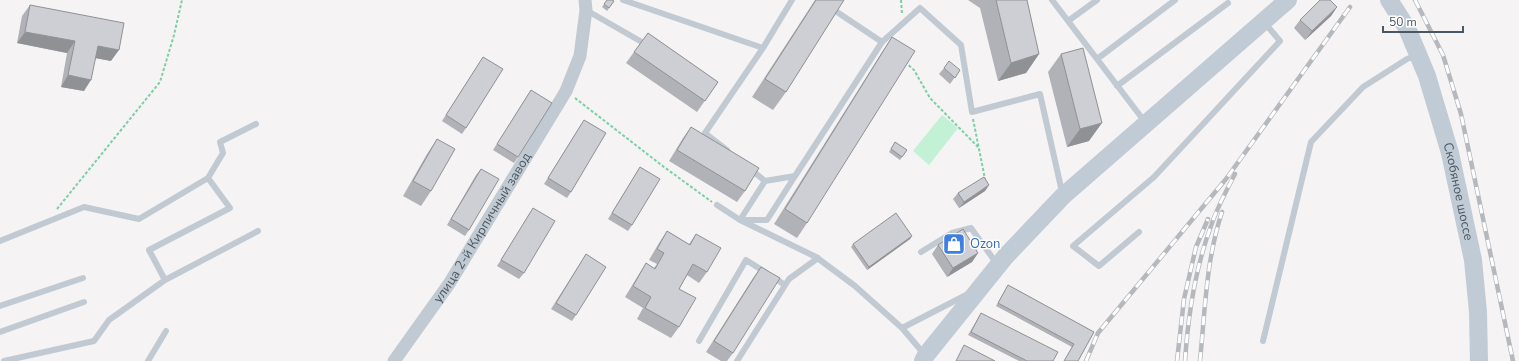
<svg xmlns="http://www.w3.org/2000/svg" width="1519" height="361" font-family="'Nunito Sans',sans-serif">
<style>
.green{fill:#c3f1d5}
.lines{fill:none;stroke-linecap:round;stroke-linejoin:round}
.path{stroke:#7ad0a6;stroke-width:2;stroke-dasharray:3 2;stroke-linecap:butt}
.lane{stroke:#c1cad2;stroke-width:6}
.street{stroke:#c1cad2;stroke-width:13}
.secondary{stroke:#c1cbd6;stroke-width:18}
.rail-casing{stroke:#b5b8bd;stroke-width:4.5}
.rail{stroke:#fff;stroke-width:3;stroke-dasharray:9;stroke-linecap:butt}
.wall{fill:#b0b2b7}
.shaded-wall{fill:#909195}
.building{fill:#cdcfd5;stroke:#909195}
.labels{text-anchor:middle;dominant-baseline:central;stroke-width:3;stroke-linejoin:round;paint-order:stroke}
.street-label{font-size:13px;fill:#4a5661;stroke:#fff}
.shop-label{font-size:13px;fill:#366cbe;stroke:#fff;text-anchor:start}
</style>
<rect width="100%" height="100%" fill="#f5f3f3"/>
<!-- green -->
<path class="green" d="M942,115L958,128L929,165L913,151Z"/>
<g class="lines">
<!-- path -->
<path class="path" d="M901,0L902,13
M905,62L914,70L930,98L978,147
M575,98L664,167L712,202
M973,119L985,179
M57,209L160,82L174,35L182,0"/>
<!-- lane -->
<path class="lane" d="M623,0L763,48
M819,0L882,42
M1052,0L1145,122
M586,10L647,45
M1068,21L1097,0
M1097,59L1175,0
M1117,86L1228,3
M727,150L705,133L763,48L792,0
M795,176L882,42L920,8L961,45L972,112L1040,94L1062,192
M717,205L740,220L816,257L855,286L902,328L925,355
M740,220H767L795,176L765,181L750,169
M740,220L765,181
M1139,232L1099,266L1073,246L1154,177L1280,41L1264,22
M0,241L84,207L139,219L208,178L223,153L220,142L256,124
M921,252L952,233L971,228L997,264
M773,277L785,285
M165,280L149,250L230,208L208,178
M0,306L83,278
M902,328L968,294
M0,332L84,302
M699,341L746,260L765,272
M1263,341L1311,142L1363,87L1407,59L1417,55
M4,361L94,341L109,320L165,280L258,231
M148,361L166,331
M737,361L789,279L818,258"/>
<!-- street -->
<path class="street" id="s1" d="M394,361L449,284L566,91L580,56L586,10L585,0"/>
<!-- secondary -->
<g class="secondary">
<path id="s2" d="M1389,0L1407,28L1427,76L1450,153L1473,260L1478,312L1479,361"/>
<path d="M923,361L926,355L1005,257L1063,196L1288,0"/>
</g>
<!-- rail casing -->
<g class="rail-casing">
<path id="rail" d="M1415,0L1443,55L1461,114L1513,361
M1086,361L1098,333L1226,179L1350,7
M1177,361L1184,299L1196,247L1208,219
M1185,361C1188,316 1195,269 1211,226C1217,208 1226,191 1235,174
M1200,361C1205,311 1206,260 1222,212"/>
</g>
<!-- rail -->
<use href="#rail" class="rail"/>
</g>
<!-- wall -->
<path class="wall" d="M607,0L614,1L607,11L602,7Z
M815,0H844L786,92L773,110L752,97Z
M968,0H1027L1039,54L1026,73L998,81L980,8Z
M30,5L111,61L95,58L84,91L61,87L67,53L17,43L22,16Z
M1337,7L1331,16L1305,40L1294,28L1300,20Z
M648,33L718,82L697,112L626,63Z
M892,37L807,223L797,238L774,224L882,52Z
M1061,54L1089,141L1067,147L1048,72Z
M483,57L466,128L462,134L442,121Z
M944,68L960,70L950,84L939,74Z
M531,90L518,157L514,163L493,150Z
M584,120L571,192L567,198L544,184Z
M691,127L745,191L737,202L669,161L683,138Z
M437,139L431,191L421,206L403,196L427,154Z
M895,142L907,150L900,160L889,152Z
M640,167L632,225L628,231L608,219Z
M481,169L469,230L465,236L447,225L476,175Z
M989,185L985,191L959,208L953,199L958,193Z
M533,208L524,273L519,279L497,266Z
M667,231L689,244L696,234L707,272L699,283L687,275L679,289V327L671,338L637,319L643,308L625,297L639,274L646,263L654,268L657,264L649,260L659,243Z
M912,236L910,239L867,270L851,247L853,244Z
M938,245L978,253L972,262L947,277L932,254Z
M586,254L576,315L572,321L551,309Z
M761,267L733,353L727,361H721L706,352L753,278Z
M1008,285L1094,332L1078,361H1064L1072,347L996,306Z
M981,313L1053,361H1019L968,335Z"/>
<!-- shaded-wall -->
<path class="shaded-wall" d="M1337,7L1331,16L1305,40L1312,31Z
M25,32L75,41L67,53L17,43Z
M98,46L119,50L111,61L90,57Z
M1039,54L1026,73L998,81L1011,63Z
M68,75L91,80L84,91L61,87Z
M1102,123L1089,141L1067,147L1080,129Z
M989,185L985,191L959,208L964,202Z
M912,236L910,239L867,270L869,267Z
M978,253L972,262L947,277L953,268Z"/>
<!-- building -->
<path class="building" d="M607,0H612L614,1L609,8L604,4Z
M816,0H844L786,92L765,79Z
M996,0H1027L1039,54L1011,63Z
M1320,0H1330L1337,7L1312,31L1300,20Z
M30,5L124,23L119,50L98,46L91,80L68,75L75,41L25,32Z
M648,33L718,82L705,101L634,52Z
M892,37L915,51L807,223L785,209Z
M1083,48L1102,123L1080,129L1061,54Z
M483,57L503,69L466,128L446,115Z
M949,61L960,70L955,78L944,68Z
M531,90L552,103L518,157L497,144Z
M584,120L606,133L571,192L548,178Z
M691,127L759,168L745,191L677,150Z
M437,139L455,149L431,191L413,181Z
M895,142L907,150L902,157L891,149Z
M640,167L660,179L632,225L612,213Z
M481,169L499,179L469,230L451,219Z
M984,177L989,185L964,202L958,193Z
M533,208L555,221L524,273L501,260Z
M896,213L912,236L869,267L853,244Z
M963,229L978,253L953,268L938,245Z
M667,231L690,245L696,234L721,248L707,272L693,264L679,289L696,298L679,327L645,308L651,297L633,286L646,263L655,269L664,253L657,249Z
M586,254L606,267L576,315L556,303Z
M761,267L780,278L733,353L714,341Z
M1008,285L1094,332L1078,361H1064L1074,344L998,303Z
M981,313L1058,352L1053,361H1027L971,332Z
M964,345L995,361H956Z"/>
<!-- icons -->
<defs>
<g id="shop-square" transform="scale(1.15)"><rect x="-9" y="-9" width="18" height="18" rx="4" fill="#3f7fe0" stroke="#fff"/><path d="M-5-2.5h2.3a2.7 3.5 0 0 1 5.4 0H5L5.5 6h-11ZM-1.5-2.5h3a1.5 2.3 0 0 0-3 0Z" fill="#fff"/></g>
</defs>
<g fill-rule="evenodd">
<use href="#shop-square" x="954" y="244"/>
</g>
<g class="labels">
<!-- street labels -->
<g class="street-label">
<text stroke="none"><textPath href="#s2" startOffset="205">Скобяное шоссе</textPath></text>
<text stroke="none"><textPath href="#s1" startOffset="160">улица 2-й Кирпичный завод</textPath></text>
</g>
<!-- shop labels -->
<g class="shop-label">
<text x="970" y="244">Ozon</text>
</g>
</g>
<!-- scale -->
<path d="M1383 26v6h80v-6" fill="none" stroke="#4a5661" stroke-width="2"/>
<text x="1389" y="26" font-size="12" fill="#4a5661" stroke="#ffffff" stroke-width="3" paint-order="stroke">50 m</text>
</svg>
